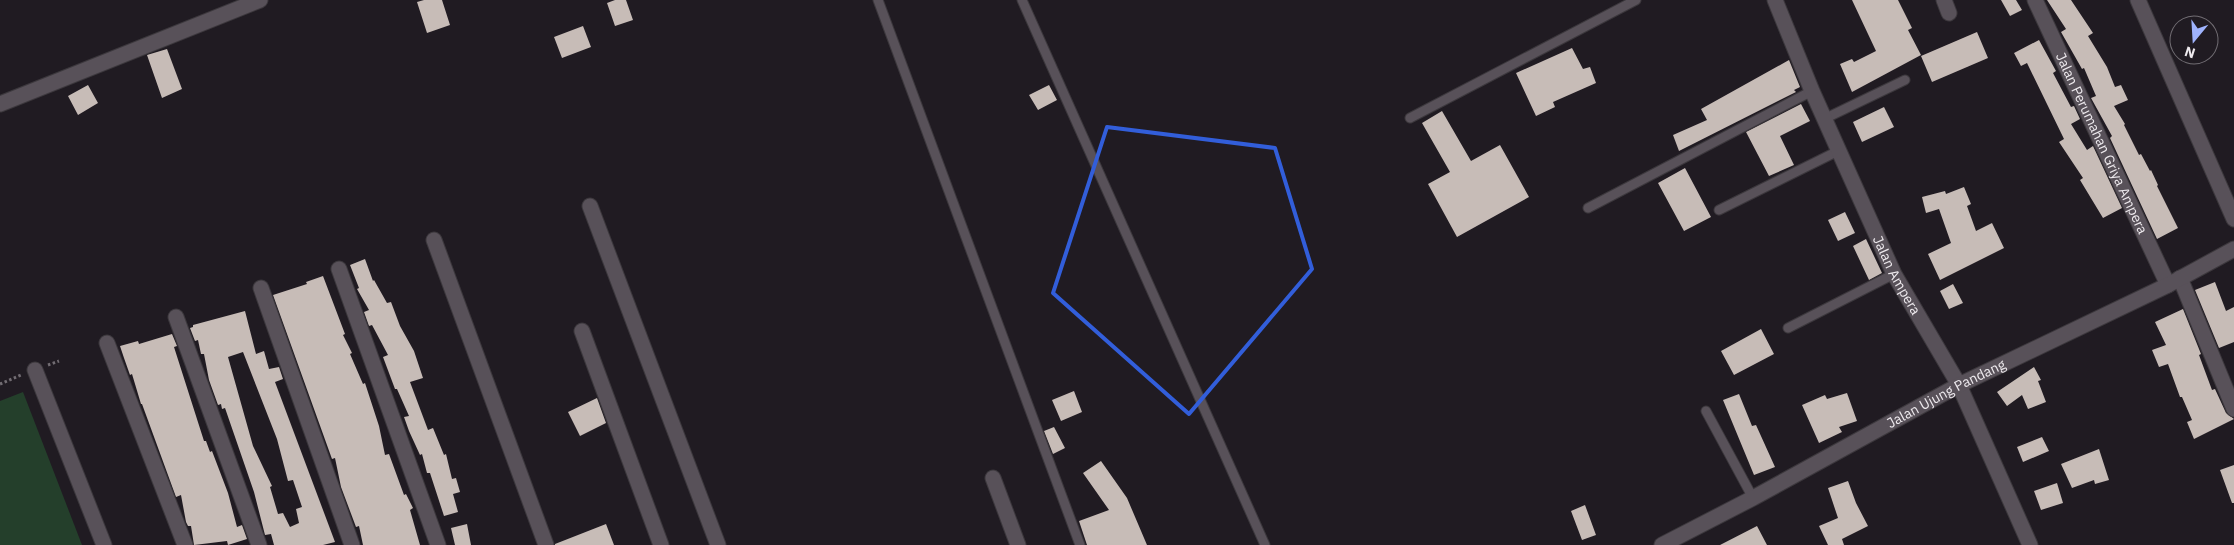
<svg xmlns="http://www.w3.org/2000/svg" width="2234" height="545" font-family="'IBM Plex Sans',sans-serif">
<style>
.green{fill:#243f2b}
.building{fill:#c7bcb7;fill-rule:evenodd}
.lines{fill:none;stroke-linecap:round;stroke-linejoin:round}
.lane-casing{stroke:#3c383d;stroke-width:11}
.street-casing{stroke:#3c383d;stroke-width:17}
.path{stroke:#716c72;stroke-width:3;stroke-dasharray:2.5 2.5;stroke-linecap:butt}
.lane{stroke:#585159;stroke-width:9}
.street{stroke:#585159;stroke-width:15}
.marked{fill:none;stroke:#325eda;stroke-width:4;stroke-linejoin:round}
.labels{text-anchor:middle;dominant-baseline:central;stroke-width:5;stroke-linejoin:round;paint-order:stroke}
.street-label{font-size:14px;fill:#eeeaee;stroke:#201b22}
</style>
<rect width="100%" height="100%" fill="#201b22"/>
<!-- green -->
<path class="green" d="M23,392L82,545H0V401Z"/>
<!-- building -->
<path class="building" d="M424,0H442L450,25L427,33L417,2Z
M615,0H626L633,20L615,26L607,3Z
M1852,0H1898L1912,28L1908,30L1921,55L1852,92L1840,64L1852,59L1854,62L1876,51Z
M2001,0H2016L2022,10L2010,16Z
M2047,0H2071L2093,33L2088,36L2107,67L2115,87L2121,85L2128,100L2114,106L2125,124L2124,125L2139,155L2141,154L2150,171L2151,170L2158,185L2157,186L2178,228L2157,239L2110,138L2112,136L2091,98L2096,96L2084,68L2082,69L2061,32L2066,29Z
M583,26L591,47L562,58L554,37Z
M1977,32L1988,58L1932,82L1921,56Z
M2039,40L2056,71L2053,73L2071,107L2074,106L2080,119L2071,124L2087,150L2093,146L2122,208L2103,218L2080,180L2083,178L2059,142L2064,139L2027,63L2021,66L2014,53Z
M1572,48L1583,69L1590,67L1596,83L1553,102L1555,107L1536,116L1516,73Z
M167,49L182,89L162,98L147,55Z
M1789,60L1800,87L1794,90L1796,92L1679,151L1673,135L1707,120L1701,109Z
M88,85L98,103L78,115L68,96Z
M1049,85L1057,100L1038,110L1029,95Z
M1801,104L1810,121L1780,136L1794,165L1769,176L1746,132Z
M1884,107L1894,127L1862,142L1853,122Z
M1442,111L1471,161L1500,145L1529,197L1457,237L1428,184L1450,172L1422,123Z
M1685,168L1711,217L1684,231L1658,183Z
M1964,187L1971,204L1967,206L1976,231L1992,223L2004,248L1940,280L1928,254L1951,243L1939,209L1926,213L1922,197L1945,191L1946,194Z
M1845,212L1855,233L1838,241L1828,220Z
M1866,239L1882,273L1869,280L1853,246Z
M365,259L373,281L374,280L387,303L391,302L400,326L414,351L423,378L410,382L428,430L433,428L444,455L446,454L452,479L456,478L460,492L453,494L458,512L444,516L430,473H427L422,454L420,455L409,431L404,417L409,416L397,389H395L383,357L388,355L372,325L369,326L364,312L369,310L357,289L359,288L350,265Z
M323,276L345,334L343,335L352,353L350,354L363,384L365,383L379,426L385,455L389,454L404,495L406,494L413,508L410,510L420,545H363L359,526L356,527L341,487L335,458L332,459L273,295L307,284L306,282Z
M2215,282L2226,311L2234,307V342L2219,348L2195,290Z
M1953,284L1963,303L1949,309L1940,291Z
M2183,309L2201,354L2199,355L2212,390L2215,389L2226,413L2234,419L2194,439L2187,422L2192,420L2182,397H2180L2168,364L2159,367L2152,350L2166,345L2155,322Z
M245,311L256,354L264,351L269,369L279,367L283,379L275,382L335,542L323,545H274L271,534L265,535L254,492L225,408L222,409L221,404L218,405L209,380L204,354H201L198,340L195,341L190,328L193,327V325ZM243,352L277,439L288,481L293,480L302,507L296,509L299,523L290,527L283,513L278,514L270,487L272,486L253,446L228,357Z
M1761,329L1774,354L1734,375L1721,351Z
M172,334L177,346L174,347L204,441H206L210,452L212,451L228,493L237,527L242,525L247,539L228,545L227,541L194,545L191,526H188L186,522L181,495L176,497L142,404H141L132,374L130,375L124,358L120,346L138,341L139,344Z
M2034,367L2041,380L2038,381L2046,402L2028,409L2022,395L2007,406L1997,392Z
M1074,391L1082,412L1061,421L1052,400Z
M1847,393L1857,421L1839,427L1842,432L1819,443L1802,405L1825,395L1827,399Z
M1739,394L1752,426L1756,425L1775,467L1754,475L1723,400Z
M597,398L606,423L580,436L568,412Z
M1054,427L1065,448L1053,454L1044,431Z
M2042,437L2049,451L2023,462L2017,447Z
M2099,449L2109,480L2095,484L2094,480L2072,488L2061,464Z
M1101,461L1127,498L1147,545H1087L1079,521L1109,510L1083,473Z
M2234,465V503H2232L2220,470Z
M1848,481L1856,503L1868,526L1842,539L1844,545H1828L1819,526L1838,518L1828,488Z
M2057,483L2063,503L2041,510L2034,491Z
M1585,505L1596,535L1582,540L1571,511Z
M467,524L471,545H455L451,528Z
M606,524L614,545H555V544Z
M1757,526L1767,545H1720Z"/>
<g class="lines">
<!-- lane casing -->
<g class="lane-casing">
<path id="lane" d="M878,0L1080,545
M1022,0L1265,545
M1410,118L1636,0
M1824,119L1905,80
M1588,208L1812,91
M1719,210L1838,151
M1788,328L1894,274
M1706,411L1753,498"/>
</g>
<!-- street casing -->
<g class="street-casing">
<g id="street">
<path id="s1" d="M1775,0L1812,91L1894,274L1959,385L2030,545"/>
<path d="M1944,0L1949,13"/>
<path id="s2" d="M2035,0L2168,285"/>
<path d="M2138,0L2234,219"/>
<path d="M0,104L260,0"/>
<path d="M590,206L718,545"/>
<path d="M434,240L546,545"/>
<path d="M339,269L438,545"/>
<path d="M2180,278L2234,409"/>
<path d="M261,288L352,545"/>
<path d="M176,317L259,545"/>
<path d="M582,331L661,545"/>
<path d="M107,343L185,545"/>
<path d="M35,370L104,545"/>
<path d="M993,478L1018,545"/>
<path id="s3" d="M1662,545L1753,498L1959,385L2168,285L2234,249"/>
</g>
</g>
<!-- path -->
<path class="path" d="M48,365L59,361
M0,384L21,375"/>
<!-- lane -->
<use href="#lane" class="lane"/>
<!-- street -->
<use href="#street" class="street"/>
</g>
<!-- marked area -->
<path class="marked" d="M1107,127L1275,148L1312,269L1189,414L1053,293Z"/>
<g class="labels">
<!-- street labels -->
<g class="street-label">
<text stroke="none"><textPath href="#s2" startOffset="158">Jalan Perumahan Griya Ampera</textPath></text>
<text stroke="none"><textPath href="#s1" startOffset="301">Jalan Ampera</textPath></text>
<text stroke="none"><textPath href="#s3" startOffset="322">Jalan Ujung Pandang</textPath></text>
</g>
</g>
<!-- north arrow -->
<g transform="translate(2194 40) rotate(198)"><circle r="24" fill="#201b22" stroke="#726e74"/>
<path d="M0-4L9 19L0 12L-9 19Z" fill="#9fb3fd"/>
<text y="-8" font-size="14" font-weight="bold" text-anchor="middle" fill="#eeeaee">N</text>
</g>
</svg>
